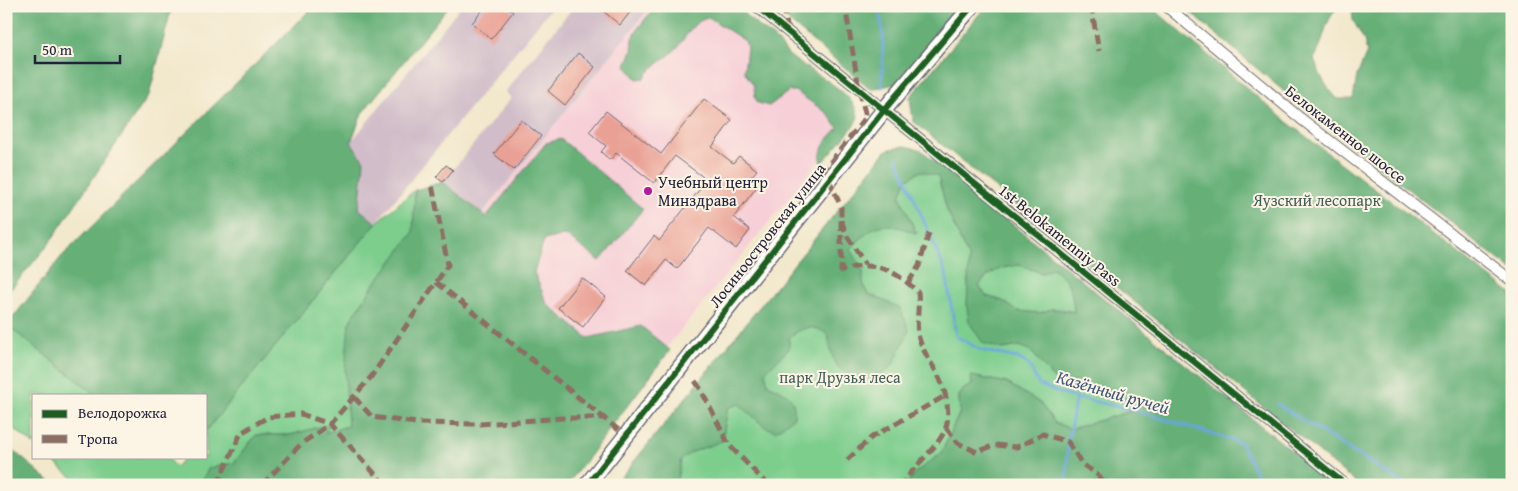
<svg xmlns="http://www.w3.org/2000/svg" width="1518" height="491" font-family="'Gentium Book Plus',serif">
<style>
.built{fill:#f6cfd7}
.industrial{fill:#d1bdc9}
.green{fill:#7dcd8d;stroke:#507864}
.forest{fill:#66b078;stroke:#44695a;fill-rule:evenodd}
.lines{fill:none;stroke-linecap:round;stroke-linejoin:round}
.stream{stroke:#69a6db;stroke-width:3}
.building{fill:#eaa195}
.street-casing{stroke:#6b676e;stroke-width:12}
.secondary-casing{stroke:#6b676e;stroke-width:18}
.street{stroke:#fff;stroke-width:10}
.secondary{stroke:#fff;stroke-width:15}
.quiet{stroke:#8d6e63;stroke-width:5;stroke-dasharray:10 5;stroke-linecap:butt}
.cycleway-casing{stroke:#fcf5e5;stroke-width:9}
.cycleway{stroke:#1b5e20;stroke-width:6}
.poi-dot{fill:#b5179e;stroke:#fcf5e5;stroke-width:2}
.labels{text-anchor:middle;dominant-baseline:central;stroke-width:4;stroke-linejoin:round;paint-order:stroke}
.street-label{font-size:16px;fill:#22223b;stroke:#fcf5e5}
.poi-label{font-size:16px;fill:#22223b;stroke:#fcf5e5;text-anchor:start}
.park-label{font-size:16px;fill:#425e58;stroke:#fcf5e5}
.water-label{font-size:18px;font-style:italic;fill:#3e577b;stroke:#fcf5e5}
</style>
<rect width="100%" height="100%" fill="#fcf5e5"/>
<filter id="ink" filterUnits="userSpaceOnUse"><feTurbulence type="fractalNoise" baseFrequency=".02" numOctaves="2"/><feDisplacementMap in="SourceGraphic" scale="10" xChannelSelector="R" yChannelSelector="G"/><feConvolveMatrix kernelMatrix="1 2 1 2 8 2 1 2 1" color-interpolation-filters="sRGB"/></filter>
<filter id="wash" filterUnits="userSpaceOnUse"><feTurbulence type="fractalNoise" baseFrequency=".0096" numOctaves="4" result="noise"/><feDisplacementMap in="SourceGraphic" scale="20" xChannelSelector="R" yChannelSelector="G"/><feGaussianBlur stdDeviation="1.12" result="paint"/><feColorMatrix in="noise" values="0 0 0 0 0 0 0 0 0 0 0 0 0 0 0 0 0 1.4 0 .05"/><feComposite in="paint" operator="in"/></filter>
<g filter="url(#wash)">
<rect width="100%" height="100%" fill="#f2e8cc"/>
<!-- built -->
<path class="built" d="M651,6H720L855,116L634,388L457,245Z"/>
<!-- industrial -->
<path class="industrial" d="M461,6H553L206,431V395H146Z
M574,6H651L482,214L443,182L511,98L505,92Z"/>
<!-- green -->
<path class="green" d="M905,146L938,176L947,210L969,259L967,307L1002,349L1020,346L1031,351L1053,378L1080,383L1099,395L1130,400L1135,410L1071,429L1055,423L1040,403L1007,383L971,376L972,385L964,389L959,396L960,412L941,454L916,472L906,485H615L887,150Z
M415,190L414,233L373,286L349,323L348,426L324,433L329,425L290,435H256L234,463L209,468L200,485H81L48,457H166L176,467L185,457H206V431L376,223Z
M1019,265L1042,273L1053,268C1070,279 1073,293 1074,312L1062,309H1051L1040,313L1017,311L1003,301L986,296L979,286C989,271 1002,267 1019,265Z
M7,325L96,395H34V445L6,422Z"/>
<!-- forest -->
<path class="forest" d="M6,6H172L149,95L48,245L6,295Z
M314,6H449L362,113L351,142L364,161L359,209L376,223L206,431V395H96L7,325L62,256Z
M656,6H738C749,22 765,29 778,42C783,47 786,53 791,57C810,73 855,90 858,117L853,127L822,163C817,148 829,138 838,128L827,113L795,91H789L769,106L758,103L755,98L754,86L744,71L747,47L745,41L710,18C693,19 686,38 676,49C665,60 653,65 644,78L637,79L626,66L632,50L633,39L638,28Z
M770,6H961L895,84L871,89Z
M986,6H1150L1287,122L1512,294V485H1359L913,121L910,97Z
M1183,6H1340C1323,20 1325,41 1314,59C1319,74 1326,88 1338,99H1353L1357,76L1367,52L1364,40L1353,20L1352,9L1344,6H1512V270L1305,109Z
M561,139L643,209L600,261L565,235L544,240L534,272L547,304L588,338L641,326L670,350L567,485H200L209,468L234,463L256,435H290L330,424L325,433L348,426L345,370L349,323L373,286L413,233L415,190L443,182L486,217L546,143Z
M905,146L921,150L1334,485H906L916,472L941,454L960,412L959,396L964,389L972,385L971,376L1007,383L1040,403L1055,423L1071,429L1135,410L1129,400L1099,395L1080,383L1053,378L1031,351L1020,346L1002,349L983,343L969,322L967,307L969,259L947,210L938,176L921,171L906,180L900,196L917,234C882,219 876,222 851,249L863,271V282L867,293L900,308L909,330L894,363L877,380C841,375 834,374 828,335C814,324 802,326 789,338V349L765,372L768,384C785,393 796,395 794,417L776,431L765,427L739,404L728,408L722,441L690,453L681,460L676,485H615L887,150ZM1019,265L1042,273L1053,268C1070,279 1073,293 1074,312L1051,309L1040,313L1017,311L1003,301L986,296L979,286C988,271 1002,267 1019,265Z
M9,447L54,485H6V448Z"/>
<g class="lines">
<!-- stream -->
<path class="stream" d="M879,6L883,38L882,87
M897,158L946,273L956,336L980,350L1018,358L1029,365L1039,385L1068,396L1135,410L1241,443L1262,485
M1277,404L1406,485
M1066,485L1068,442L1076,396"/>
</g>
<g id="blocks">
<!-- building -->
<path class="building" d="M486,6H505L513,12L491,39L472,23Z
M597,6H635L620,25Z
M578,53L595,67L565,105L548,91Z
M704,99L732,120L712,147L733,163L739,156L757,170L751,177L759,184L734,217L750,230L736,249L709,228L677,269L666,260L646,286L627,271L654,236L659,241L707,180L675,156L654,183L616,153L610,160L601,152L606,146L589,132L606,111L661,154Z
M521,120L541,136L514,170L494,154Z
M446,165L453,170L443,182L436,177Z
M582,278L606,297L583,327L558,308Z"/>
</g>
</g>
<g filter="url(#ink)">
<use href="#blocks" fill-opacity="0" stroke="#6b676e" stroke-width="1"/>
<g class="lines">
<!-- street casing -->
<g class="street-casing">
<path id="street" d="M756,6L1346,485
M1166,6L1300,118L1512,281"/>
</g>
<!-- secondary casing -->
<g class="secondary-casing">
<path id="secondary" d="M587,485L884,110L972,6"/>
</g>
<!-- street -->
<use href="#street" class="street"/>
<!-- secondary -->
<use href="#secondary" class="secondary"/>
<!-- quiet -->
<path class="quiet" d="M784,6L788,33
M1096,6L1092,11L1099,51
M821,174L866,117L859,89L845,6
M829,179L841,207V220L847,236L865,264
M841,220V271C873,259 894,269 918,292C920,308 915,323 919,338C923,352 931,362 938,375C945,388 951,413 946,427C941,445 912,467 902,485
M436,282L626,436
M908,283L919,266L929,233
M695,381L700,388L729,445L766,483
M354,397L372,417L416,423L479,424L563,418H603
M946,428L958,443L977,452L995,445L1017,447L1043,434L1068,442L1082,464L1098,475L1105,485
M847,460L872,437L945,396
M217,485L241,433L268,417L301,414L330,424L385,485
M262,485L301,444L330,424L371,377L448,265L432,185"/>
<!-- cycleway casing -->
<g class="cycleway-casing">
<path id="cycleway" d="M756,6L1346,485
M587,485L884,110L972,6"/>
</g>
<!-- cycleway -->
<use href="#cycleway" class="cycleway"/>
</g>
</g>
<!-- markers -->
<circle class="poi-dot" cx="648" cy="191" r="5"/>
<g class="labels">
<!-- street labels -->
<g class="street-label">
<text transform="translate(1346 134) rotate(38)">Белокаменное шоссе</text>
<text transform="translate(767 235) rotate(-52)">Лосиноостровская улица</text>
<text transform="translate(1060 235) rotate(39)">1st Belokamenniy Pass</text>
</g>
<!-- poi labels -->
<g class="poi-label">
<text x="658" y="182">Учебный центр<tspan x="658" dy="18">Минздрава</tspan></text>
</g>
<!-- park labels -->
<g class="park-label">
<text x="1317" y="200">Яузский лесопарк</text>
<text x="840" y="377">парк Друзья леса</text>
</g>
<!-- water labels -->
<g class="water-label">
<text transform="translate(1113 392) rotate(16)">Казённый ручей</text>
</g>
</g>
<!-- margin -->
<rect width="1518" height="491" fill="none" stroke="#fcf5e5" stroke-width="25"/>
<!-- legend -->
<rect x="32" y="394" width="175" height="65" fill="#fcf5e5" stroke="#a5a1a1"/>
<rect x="42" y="410" width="25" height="8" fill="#1b5e20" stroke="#a5a1a1"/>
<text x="78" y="418" font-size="15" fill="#22223b">Велодорожка</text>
<rect x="42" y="435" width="25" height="8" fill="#8d6e63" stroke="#a5a1a1"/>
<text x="78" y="444" font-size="15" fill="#22223b">Тропа</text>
<!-- scale -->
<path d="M35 55v8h85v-8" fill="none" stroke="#22223b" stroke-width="2.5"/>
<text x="42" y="55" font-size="15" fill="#22223b" stroke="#fcf5e5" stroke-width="4" paint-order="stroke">50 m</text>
</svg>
